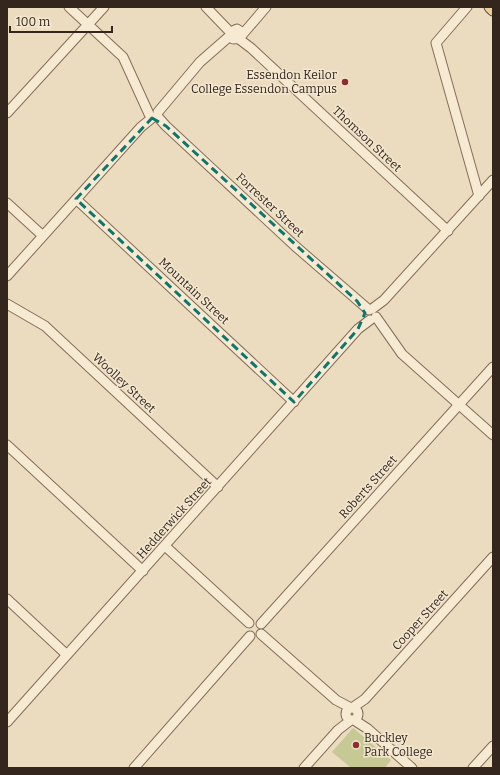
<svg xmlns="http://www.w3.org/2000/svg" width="500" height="775" font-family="Bitter,serif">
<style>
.green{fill:#c6c994}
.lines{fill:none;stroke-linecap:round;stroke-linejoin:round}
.minor-casing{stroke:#846d59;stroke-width:11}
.major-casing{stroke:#513c2d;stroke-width:13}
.minor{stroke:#f7ead2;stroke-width:9}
.major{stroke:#eece98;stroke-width:11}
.marked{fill:none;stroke:#0f766e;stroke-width:3;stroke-dasharray:8 5;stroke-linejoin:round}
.poi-dot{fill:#902b32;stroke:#f3e7cf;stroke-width:1.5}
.labels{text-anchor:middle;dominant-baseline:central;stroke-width:3;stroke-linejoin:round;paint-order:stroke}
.poi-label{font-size:12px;fill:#34261d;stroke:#f3e7cf;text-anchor:end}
.street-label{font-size:12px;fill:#34261d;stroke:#f3e7cf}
</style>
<rect width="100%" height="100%" fill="#ebdcc0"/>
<!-- green -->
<path class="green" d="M353,728L391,760L385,768H351L332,752Z"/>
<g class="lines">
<!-- minor casing -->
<g class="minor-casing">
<path id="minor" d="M69,7L123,57L149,114
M206,7L232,34
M467,7L436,43L479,196
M242,35L266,7
M233,39L241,38L240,31L237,29L233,31L232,34L234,38
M239,39L251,48L448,231
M158,112L200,62L232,34
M7,113L104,7
M157,116L166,126L295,246L369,310
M76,199L294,402
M7,203L43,236
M7,276L141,127L152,118
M7,304L45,326L218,487
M372,309L384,300L493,180
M376,317L402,354L493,435
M7,445L143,571
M165,546L249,623
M7,599L67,655
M261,624L493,367
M261,634L336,700L351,708
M346 714a6 6 0 1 1 12 0a6 6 0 1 1-12 0Z
M352,708L365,699L493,557
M354,720L368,729L412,768
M7,722L358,329L370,320
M134,768L250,636
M304,768L338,730L351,720
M473,768L493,746"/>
</g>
<!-- major casing -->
<g class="major-casing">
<path id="major" d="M490,7L493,10"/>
</g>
<!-- minor -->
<use href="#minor" class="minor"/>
<!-- major -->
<use href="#major" class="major"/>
</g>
<!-- marked area -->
<path class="marked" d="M152,118L166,126L357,301L365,313L358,329L294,402L76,199Z"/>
<!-- markers -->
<g class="poi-dot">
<circle cx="345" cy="82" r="4"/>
<circle cx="356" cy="745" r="4"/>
</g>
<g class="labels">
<!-- poi labels -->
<g class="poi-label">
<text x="337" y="75">Essendon Keilor<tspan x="337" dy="14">College Essendon Campus</tspan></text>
<text x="364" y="738" text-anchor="start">Buckley<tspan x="364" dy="14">Park College</tspan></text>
</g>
<!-- street labels -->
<g class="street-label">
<text transform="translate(367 139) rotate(43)">Thomson Street</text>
<text transform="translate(270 205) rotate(43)">Forrester Street</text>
<text transform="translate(194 291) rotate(43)">Mountain Street</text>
<text transform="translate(124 383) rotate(43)">Woolley Street</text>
<text transform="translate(368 487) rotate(-48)">Roberts Street</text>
<text transform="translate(174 518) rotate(-48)">Hedderwick Street</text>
<text transform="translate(420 620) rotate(-48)">Cooper Street</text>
</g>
</g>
<!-- border -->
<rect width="500" height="775" fill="none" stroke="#34261d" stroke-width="16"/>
<!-- scale -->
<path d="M10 26v6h102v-6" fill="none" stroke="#34261d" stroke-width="2"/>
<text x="16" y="26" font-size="12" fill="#34261d" stroke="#f3e7cf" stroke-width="3" paint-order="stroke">100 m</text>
</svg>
